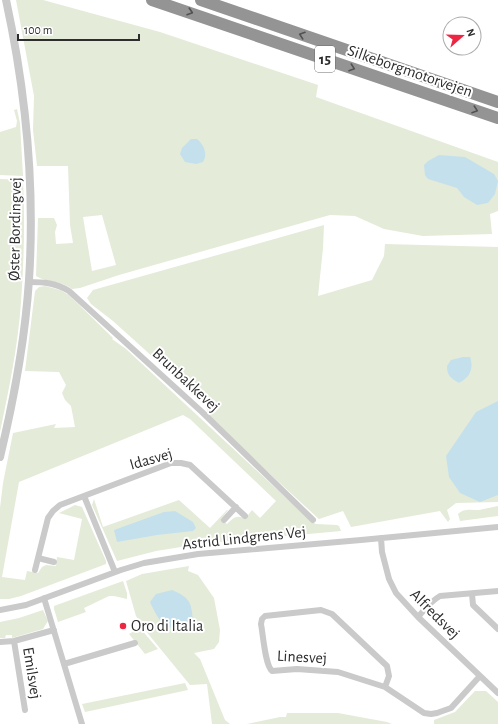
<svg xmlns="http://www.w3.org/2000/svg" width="498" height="724" font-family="'Alegreya Sans',sans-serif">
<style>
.green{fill:#e4ebd9;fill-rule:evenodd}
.water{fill:#c4e0ec}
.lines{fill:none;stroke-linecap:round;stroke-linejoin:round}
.minor{stroke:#cacaca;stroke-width:6}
.tertiary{stroke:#cacaca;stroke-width:8}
.motorway{stroke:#949494;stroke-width:12}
.oneway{stroke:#515151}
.poi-dot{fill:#ed2643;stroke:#fff;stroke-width:1.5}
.labels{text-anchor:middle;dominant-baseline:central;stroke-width:4;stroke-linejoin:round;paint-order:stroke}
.shield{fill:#fff;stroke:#6c6c6c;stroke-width:1}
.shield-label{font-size:15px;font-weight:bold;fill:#2d2d2d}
.street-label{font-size:16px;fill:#2d2d2d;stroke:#fff}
.poi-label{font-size:16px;fill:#2d2d2d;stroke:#fff;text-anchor:start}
</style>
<rect width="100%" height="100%" fill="#fff"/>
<!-- green -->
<path class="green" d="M16,0H43L160,32L318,85L316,97L498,162V211L490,214L492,234L423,236L384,229L355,216L330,215L119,275L80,288L72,289C61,280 47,283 36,276L38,218H54L57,225L55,232L56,244L73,243L70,225L68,166H37L33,130L34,96ZM102,215L116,265L92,271L83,217Z
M17,109L20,123L23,176L0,175V132L16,127L17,121L14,110Z
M0,179L23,180C25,221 24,261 21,302C18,346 9,389 0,432Z
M324,225L323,248L318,296L372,280L384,256L385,244L498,247V502L456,503L447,510L450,519L448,522L440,511L351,527L343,511L319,519L209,418L206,405L113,321L91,304L87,298L93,290Z
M45,286L60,290L69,295L113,338L112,339L126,349L312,522L316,524L337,525L339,526L341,531L200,544L156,551L117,561L92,505L94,499L103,527L179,500L210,528L227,510H228L221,519L227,524C233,518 237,514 245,519L252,510L260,518L276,501L190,419L183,415L19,482L2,577L25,580L27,571L38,573L42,567L46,565L56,566L57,557L74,560L82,519L59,513L75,505L82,507L106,561V564L21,596L9,599H0V508L3,483L13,433L56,424L54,428L75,427L71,406L65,400L62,393L66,385L59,372L25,371L35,291L39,287Z
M498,506V516L460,521L458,514C464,508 471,510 479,510C485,509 492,507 498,506Z
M189,566L188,571L198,575L214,598L220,630L219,642L214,649L194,653L200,659L225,720L230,724H212L207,684L190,685L145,630L136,616L126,581L142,574Z
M123,581L127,593V599L114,596H109L84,608L86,612L58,622L54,609V606Z
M43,610L48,621L43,629L12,638V635H6L5,638H0V622L19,618Z
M140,628L158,649L145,654L129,634Z
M185,683L188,690L85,712L82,704Z
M475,691H486L498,702V724H434V720L455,712Z
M287,713H338L387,722L392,724H247L280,717H286Z"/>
<!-- water -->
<path class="water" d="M191,139H197C204,145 208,154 203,162L196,164L185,162L180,154L182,148Z
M439,155L465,157L494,174L498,181L495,194L488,203L477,205L464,197L457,188L428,179L425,175L424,165L428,161Z
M463,357H470C474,368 470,378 459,383C451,378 447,376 447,366L451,360Z
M498,401V495L480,502L460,493L449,477L446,456L476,412Z
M175,511L193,522L196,528L193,531L157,535L117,542L114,530L164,512Z
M172,590C190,598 191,601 193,620L185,628C181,628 176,629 172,628C161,626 154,611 150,602L156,594Z"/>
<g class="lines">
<!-- minor -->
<path class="minor" d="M29,282C44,282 56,283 69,291L202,412L313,520
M84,496L115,572
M224,520L236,507
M381,538L382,552L389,579L396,593L418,617L498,693
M38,558L54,562
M35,570L48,518L53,511L60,505L171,463H181L190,465L245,516
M472,594L473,605L498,629
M44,598L82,724
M0,610L26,605L121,570L144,563L198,554L361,540L498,527
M418,617C425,609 431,601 440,596L498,591
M14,641L25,710
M0,642L14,641L54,630
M64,664L135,643
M385,687L389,676L387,666L332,614L321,610L265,616L262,619L261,624C263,634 265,665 272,671L297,669L338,672L385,687L424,713L431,714L437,713L451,708L480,676"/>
<!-- tertiary -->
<path class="tertiary" d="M0,457C14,399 25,340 29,280C35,186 26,92 6,0"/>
<!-- motorway -->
<path class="motorway" d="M152,0L498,118
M201,0L498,102"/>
</g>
<!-- one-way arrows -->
<defs><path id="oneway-chevron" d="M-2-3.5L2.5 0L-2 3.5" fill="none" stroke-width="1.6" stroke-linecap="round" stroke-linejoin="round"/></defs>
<g class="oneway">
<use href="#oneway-chevron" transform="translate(190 12) rotate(18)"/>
<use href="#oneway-chevron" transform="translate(302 35) rotate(-161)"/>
<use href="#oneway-chevron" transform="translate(352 68) rotate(19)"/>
<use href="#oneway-chevron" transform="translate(475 110) rotate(19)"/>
</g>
<!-- markers -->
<circle class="poi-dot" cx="123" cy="626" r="4"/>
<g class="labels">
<!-- shield labels -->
<rect class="shield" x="315" y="46" width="20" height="26" rx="3"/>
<g class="shield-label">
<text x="325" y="59">15</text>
</g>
<!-- street labels -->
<g class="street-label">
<text transform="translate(410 71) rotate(19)">Silkeborgmotorvejen</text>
<text transform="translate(15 229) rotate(-89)">Øster Bordingvej</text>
<text transform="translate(186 380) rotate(43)">Brunbakkevej</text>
<text transform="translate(151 459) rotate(-16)">Idasvej</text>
<text transform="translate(244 538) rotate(-6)">Astrid Lindgrens Vej</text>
<text transform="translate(435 614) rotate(45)">Alfredsvej</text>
<text transform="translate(302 657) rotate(3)">Linesvej</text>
<text transform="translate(32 673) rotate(81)">Emilsvej</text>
</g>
<!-- poi labels -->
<g class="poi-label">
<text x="131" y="626">Oro di Italia</text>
</g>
</g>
<!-- north arrow -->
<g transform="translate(462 36) rotate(70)"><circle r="19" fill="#ffffff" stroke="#ababab"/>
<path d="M0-3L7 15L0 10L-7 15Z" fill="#ed2643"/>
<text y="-6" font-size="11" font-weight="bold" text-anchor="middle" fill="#2d2d2d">N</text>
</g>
<!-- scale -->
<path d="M18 34v6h121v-6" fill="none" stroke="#2d2d2d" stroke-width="2"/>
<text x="24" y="34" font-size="12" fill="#2d2d2d" stroke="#ffffff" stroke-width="3" paint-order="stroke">100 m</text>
</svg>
